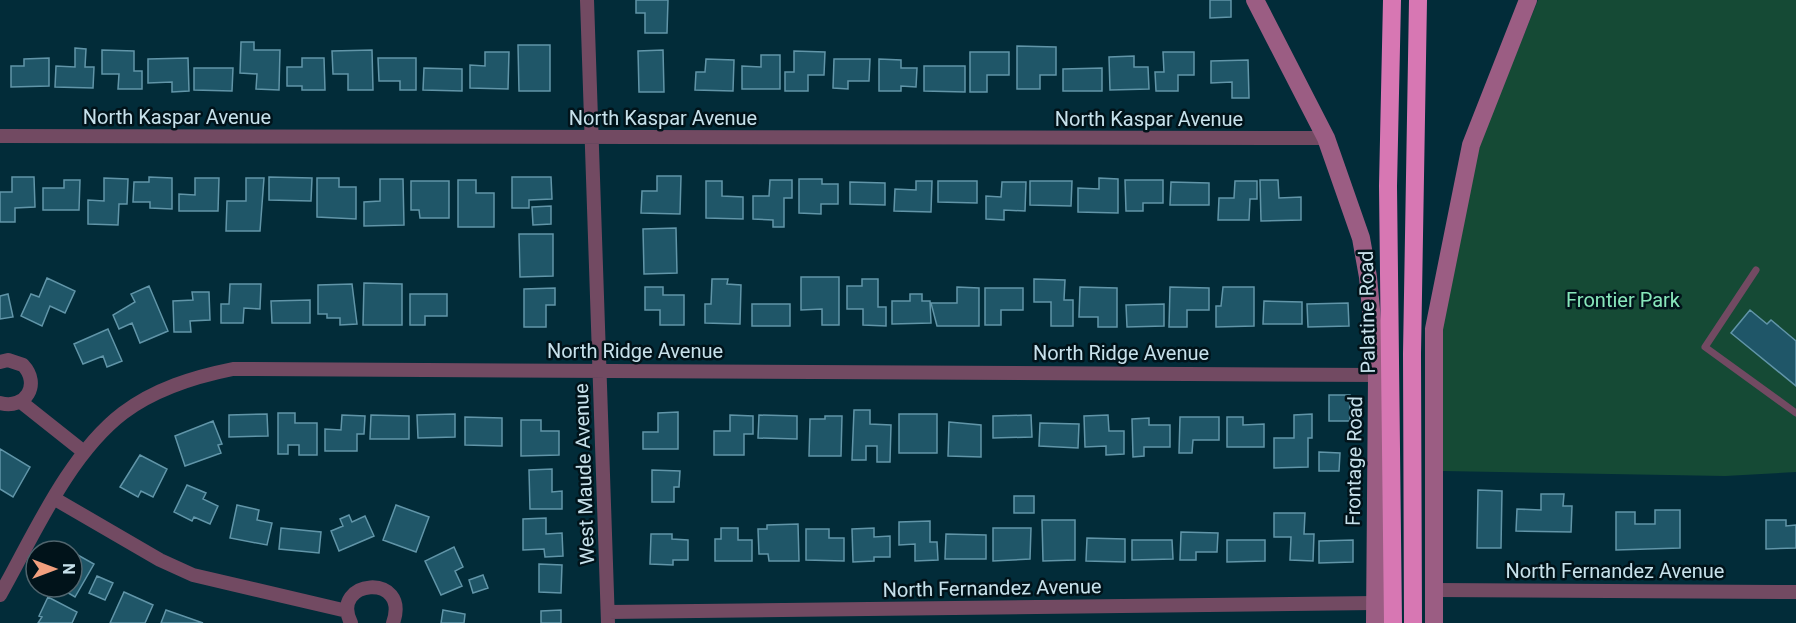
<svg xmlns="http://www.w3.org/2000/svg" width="1796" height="623" font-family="Roboto,sans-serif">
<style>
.green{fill:#154a35}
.building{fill:#1f5668;stroke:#6195a8;stroke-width:1.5}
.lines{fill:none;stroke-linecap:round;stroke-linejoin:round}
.lane{stroke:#724a62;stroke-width:7}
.street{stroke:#724a62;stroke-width:14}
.secondary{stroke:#9b5d83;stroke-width:18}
.highway{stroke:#d777b3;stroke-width:18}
.labels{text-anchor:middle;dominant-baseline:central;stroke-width:5;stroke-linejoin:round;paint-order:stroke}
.street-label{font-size:20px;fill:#c7e1eb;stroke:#01131a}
.park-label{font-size:20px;fill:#88e7bb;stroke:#01131a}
</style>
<rect width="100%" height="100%" fill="#022c39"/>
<!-- green -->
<path class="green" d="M1538,0H1796V472L1725,476L1443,471L1441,332L1476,152Z"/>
<!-- building -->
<path class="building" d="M636,0H668L667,33H645V13H636Z
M1210,0H1231V17L1210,18Z
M241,42H254V50H280L279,90L256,89L257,74L240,73Z
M518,45H550V91H519Z
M1017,46L1056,47V75H1040V89H1017Z
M75,48L86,49L85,67H94L93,88L55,87L56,66L75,67Z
M102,50L134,51V71H142V89H118L119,74H102Z
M372,50L373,90H348V74H333L332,51Z
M663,50L664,92H639L638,51Z
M794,51L825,52L824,75H808V91H785V72H794Z
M485,52H509L508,89L470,88V65L485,66Z
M970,52H1009V75H987V92H970Z
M1163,52H1194V75H1178V91H1156L1155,72H1164Z
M761,55H780V89H742V66L761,67Z
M1134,56V67H1148L1149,89L1110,90L1109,57Z
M49,58V86L11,87V66H24V59Z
M188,58L189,91L172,92V82L148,83V59Z
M302,58H324L325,90H302V86H287V67H302Z
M378,58H416V90H400V81H379Z
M706,59L734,60L733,91L695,90L696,72H705Z
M834,59H870L869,81H848V89L833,88Z
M879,59L901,60V68H917L916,87L901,86V91H879Z
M1248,60L1249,98H1232V82L1211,83V61Z
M924,66H965V92L924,91Z
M194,68H233L232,91L194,90Z
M424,68L462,69V91L423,90Z
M1102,68V91H1063V69Z
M657,176H681L680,214L641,213L642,191H657Z
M12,177H34L35,207L15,208V222H0V192H12Z
M149,177L172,178V209L150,208V202H133L134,182H149Z
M269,177L312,178L311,201L269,200Z
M512,177H551L552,199L529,200V208H512Z
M104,178L128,179L127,204H119L118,225L88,224V200L104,201Z
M195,178H219L218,211H179V194L195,195Z
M246,178H264L260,231H226L227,201H246Z
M317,178H339V187H356V219L317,217Z
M1099,178L1118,179V213L1078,212V188L1099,189Z
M380,179H403L404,225L364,226V202L380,201Z
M799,179H822V184H838V204H821V214L799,213Z
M64,180H80L79,210H43V188H64Z
M458,180H476V193H494V227H458Z
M770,180H792V198H784V227H773V220L753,219V196H769Z
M1125,180H1163V203H1143V211H1126Z
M1260,180H1278L1279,198L1301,197V220L1261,221Z
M411,181H449V218H420L419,210H411Z
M706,181H722V196L743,197V219L706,218Z
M916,181H932L931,212L894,211L895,189L916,190Z
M938,181H977V203L938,202Z
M1030,181H1072L1071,206L1030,205Z
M1235,181H1257V199H1250L1249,220H1218L1219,198H1234Z
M850,182L885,183V205L850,204Z
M1002,182H1026L1025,211L1004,210V220L986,219V196L1001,197Z
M1171,182L1209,183V205H1170Z
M551,206V224L533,225L532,207Z
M676,228L677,273L644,274L643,229Z
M519,234H553V276L520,277Z
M801,277H839V325H822V309L801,310Z
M47,278L75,291L65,313L50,306L42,326L21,316L31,294L39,297Z
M712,279H728L727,284L741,285L740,324L705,323V304H711Z
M862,279H878V307H886V326L863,325V309H847V286H862Z
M1034,279L1065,280L1064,300H1073V326H1051V302H1034Z
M364,283L402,284V325H363Z
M230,284H261L260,309L244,308L243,323H221V304H229Z
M352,284L357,324L340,325V318H327V314H318V285Z
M149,286L168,331L140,343L132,323L119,329L113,315L135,302L131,294Z
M645,287H663V295H684V325H660V310H645Z
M957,287L979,288V326H937L931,303H957Z
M1080,287L1117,288V327H1098V317H1079Z
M1170,287L1209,288V310H1187V327H1169Z
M1223,287H1254V326L1216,327V306H1221Z
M555,288V305H546V327H524V289Z
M985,288H1023V310H1001V325H985Z
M192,292H209L210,320L190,321L191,332H174L173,301L193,300Z
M8,294L13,317L0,319V296Z
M410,294H447V316H425V325H410Z
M910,294H922V301H930L931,323L892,324V301H910Z
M310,300V323H272L271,301Z
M1264,301L1302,302V324H1263Z
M1348,303L1349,326L1308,327L1307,304Z
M752,304H790V326H752Z
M1164,304V326L1127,327L1126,305Z
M1750,310L1767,324L1771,320L1796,341V386L1731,333Z
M108,329L122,361L107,367L103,356L83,364L74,344Z
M1329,395H1350V421H1329Z
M854,410H870V424L891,425L890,462H877V446H866V460H852Z
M678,412V449H643V432H658V413Z
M278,413H295V423H317V455H299V445H288V454H278Z
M267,414L268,436L229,437V415Z
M455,414V437L418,438L417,415Z
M899,414H937V453H899Z
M1312,414V438H1308V467L1274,468V438H1294V415Z
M342,415L365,416L364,434H357V451H325V429L341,430Z
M371,415L409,416V439H370Z
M730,415L753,416V434H744V455H714V431H730Z
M759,415L797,416V439L758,438Z
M1031,415L1032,437L993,438V416Z
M1108,415L1109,431H1124V454L1106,455V446L1085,447L1084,416Z
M825,416H842L841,456H809L810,419H825Z
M465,417L502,418V446L465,445Z
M1180,417H1219V440H1193L1192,453H1179Z
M1227,417H1243V425L1264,424V447H1227Z
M1149,418V425H1170V447H1144V456L1133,457L1132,419Z
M521,420H541V431H559V455L521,456Z
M213,421L222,444L218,445L221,453L185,466L175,436Z
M949,422L981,425V457L948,456Z
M1040,423L1079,424L1078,448L1039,446Z
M0,449L30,467L13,497L0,489Z
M1319,452L1340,453L1339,471H1319Z
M140,455L167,469L153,497L141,491L138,497L120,487Z
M552,469V492L562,491V509H530L529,470Z
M652,470L680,471L679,487H674V502H652Z
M187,485L206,493L203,499L218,506L210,524L194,517L192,521L174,512Z
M1478,490L1502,491L1501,548H1477Z
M1541,494H1564L1563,506H1572L1571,532L1516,531L1517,509L1541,510Z
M1014,496H1034V513H1014Z
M237,505L259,510L257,520L272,523L267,545L230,538Z
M396,505L429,517L416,552L383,540Z
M1655,510H1680V548L1616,550V512H1635V524H1655Z
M1274,513H1305L1304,534H1314L1313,561L1290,560L1291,537H1274Z
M349,515L352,522L365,516L374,536L339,551L331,531L343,526L340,519Z
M546,518V534L562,533L563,556L545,557L544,549L523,550V519Z
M1042,520H1075V560L1043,561Z
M1766,520H1786V526L1796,525V548L1766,549Z
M930,521V542H937L938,560L915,561V544L899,545V522Z
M798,524L799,561H769L768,554H759L758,529H767V525Z
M281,528L321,532L319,553L279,549Z
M721,528H738V540H752V561H715V539H721Z
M874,528V537L890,536V557H874V561L853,562L852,529Z
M993,528H1031L1030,559L993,561Z
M806,529H829V538H844V561L806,560Z
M1181,532L1218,533L1217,552H1196V560H1180Z
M651,534H672V539L688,540V560H673V565L650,564Z
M946,534L986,535V559H945Z
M1087,538L1125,539V562L1086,561Z
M1132,540H1172L1173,559L1132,560Z
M1227,540H1265V561L1227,562Z
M1353,540V562L1319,563V541Z
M454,547L463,567L455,571L462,586L441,595L425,561Z
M76,554L94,564L75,597L58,587H72V561Z
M539,564L562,565L561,593L539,592Z
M483,575L488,588L473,593L469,580Z
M97,576L113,583L105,600L89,593Z
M124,592L153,605L145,623H110Z
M48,597L77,612L72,623H38L42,617L39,616Z
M166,610L203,623H161Z
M443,610L465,614L464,623H441Z
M561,610V623H541V611Z"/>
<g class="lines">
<!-- lane -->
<path class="lane" d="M1756,270L1705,347L1796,413"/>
<!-- street -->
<path class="street" d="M587,0L608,623
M0,136L1326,138
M0,362L8,360L23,365C41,384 26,410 0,403
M21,402L84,452
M55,499L160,560L193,575L347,611
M1435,590L1796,592
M0,595C33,537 68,455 123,413C155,389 193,377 233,369L1377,375
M608,612L1375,603
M351,623C329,579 411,572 393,623"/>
<!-- secondary -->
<path class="secondary" d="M1255,0L1326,138L1361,238L1368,277L1377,375L1375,623
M1434,623V329L1471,145L1528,0"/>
<!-- highway -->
<path class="highway" d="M1392,0L1388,186L1393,623
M1413,623L1412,354L1418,0"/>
</g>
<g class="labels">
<!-- street labels -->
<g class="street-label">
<text x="177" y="117">North Kaspar Avenue</text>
<text x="663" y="118">North Kaspar Avenue</text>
<text x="1149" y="119">North Kaspar Avenue</text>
<text transform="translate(1367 312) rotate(-91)">Palatine Road</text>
<text x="635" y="351">North Ridge Avenue</text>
<text x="1121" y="353">North Ridge Avenue</text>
<text transform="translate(1354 461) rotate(-89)">Frontage Road</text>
<text transform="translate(584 474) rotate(-92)">West Maude Avenue</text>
<text x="1615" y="571">North Fernandez Avenue</text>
<text transform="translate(992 588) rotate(-1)">North Fernandez Avenue</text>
</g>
<!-- park labels -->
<g class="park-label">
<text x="1623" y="300">Frontier Park</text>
</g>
</g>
<!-- north arrow -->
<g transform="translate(54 569) rotate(90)"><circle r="28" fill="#01131a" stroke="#50656e" stroke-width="1.5"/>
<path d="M0-4.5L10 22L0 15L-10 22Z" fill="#f2a07f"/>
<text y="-9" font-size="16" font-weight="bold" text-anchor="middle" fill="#c7e1eb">N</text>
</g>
</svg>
